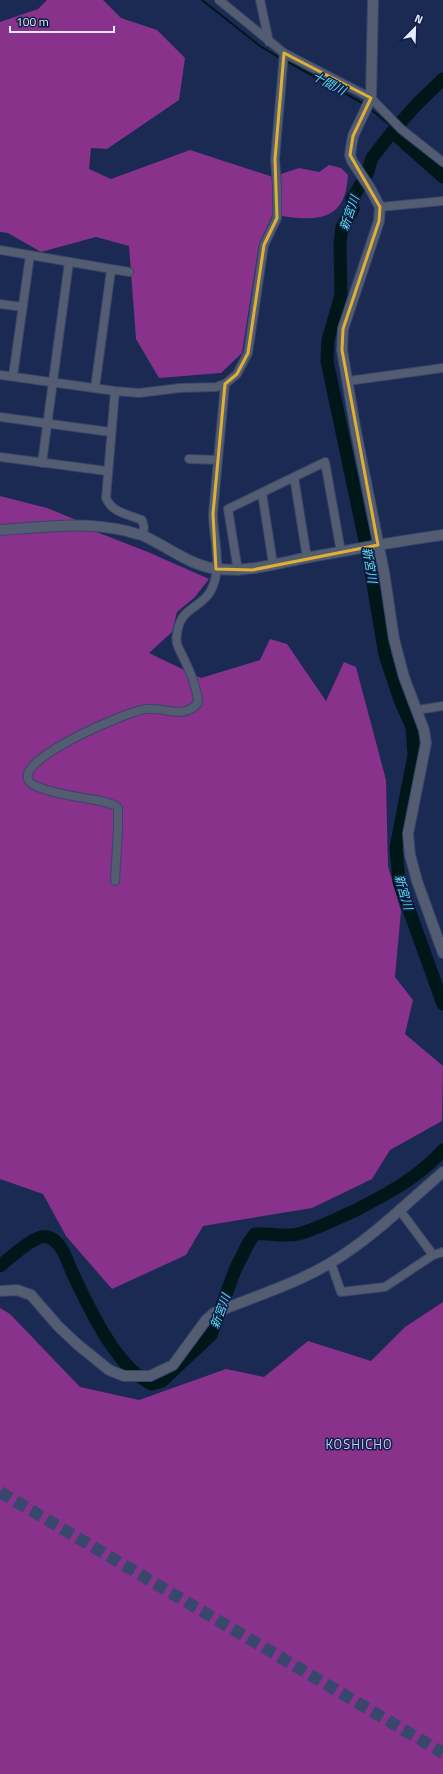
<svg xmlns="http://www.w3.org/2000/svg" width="443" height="1774" font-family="'Titillium Web','Noto Sans JP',sans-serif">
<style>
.forest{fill:#88328c}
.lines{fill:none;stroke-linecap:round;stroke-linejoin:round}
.stream{stroke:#00171a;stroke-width:2}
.river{stroke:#00171a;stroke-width:13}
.motorway-tunnel{stroke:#38476b;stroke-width:12;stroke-dasharray:12 6;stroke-linecap:butt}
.minor-casing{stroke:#36456a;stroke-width:10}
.tertiary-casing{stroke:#36456a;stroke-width:12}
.minor{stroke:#535c70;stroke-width:8}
.tertiary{stroke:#535c70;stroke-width:10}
.marked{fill:none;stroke:#e0b034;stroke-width:3;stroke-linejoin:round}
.labels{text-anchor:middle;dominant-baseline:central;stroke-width:3;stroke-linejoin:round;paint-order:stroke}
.water-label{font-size:12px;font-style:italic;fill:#59dbeb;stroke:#111f47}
.quarter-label{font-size:13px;letter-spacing:1px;fill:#bed1fa;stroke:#111f47}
</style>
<rect width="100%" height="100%" fill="#1a2a52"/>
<!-- forest -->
<path class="forest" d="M47,0H103L121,18L157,30L185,58L179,100L107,149L91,148L89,169L111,179L190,150L273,177L272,216L259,244L242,353L221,373L159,378L136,339L129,246L96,237L41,252L8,233L0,232V22L38,9Z
M329,165L341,168L348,175C346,219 320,222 282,216L281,174L299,168L319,172Z
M0,496L47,508L74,519L94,531L148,552L209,579L194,598L177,612L172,632L149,653L201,678L260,660L270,639L287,644L326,701L344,662L356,667L386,780L388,866L401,911L395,977L413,1000L405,1034L443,1066L442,1121L390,1150L372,1179L312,1208L203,1226L186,1255L112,1289L66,1236L43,1194L0,1179Z
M443,1302V1774H0V1308L10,1314L80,1387L139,1400L226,1369L264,1377L308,1341L371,1361L405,1327Z"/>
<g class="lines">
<!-- stream -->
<path class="stream" d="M202,0L260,46L280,58
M286,61L364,104
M369,108L395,129"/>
<!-- river -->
<path class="river" d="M443,79L418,103L392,132L443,177
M392,132L372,158L367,174L352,199L353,209L342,227L340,244L341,295L328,340L327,361L369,560L385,655L400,700L412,727L414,755L396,848L399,882L443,1004
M0,1266C10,1258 36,1233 48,1237C63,1242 67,1262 73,1274C89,1308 117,1369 152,1384L162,1381L211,1335L235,1270L249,1242L255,1234C268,1233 286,1237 298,1234C317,1229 336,1219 354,1211C387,1194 418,1178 443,1150"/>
<!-- motorway-tunnel -->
<path class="motorway-tunnel" d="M0,1492L443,1753"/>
<!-- minor casing -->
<g class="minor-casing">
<path id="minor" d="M219,0L284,53L371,98L401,129L443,162
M260,0L269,42
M380,207L443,201
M0,250L129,272
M0,304L23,307
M0,375L115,391L139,393L180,388L216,387L225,384L237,374L248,353L264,245L277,218V187L275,159L284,53
M13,376L30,255
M348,381L443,368
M95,388L111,270
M115,391L106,498C112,513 128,514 142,520L144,527L143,535
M0,417L110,432
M0,457L107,471
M189,459L218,460
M42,463L69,262
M294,477L307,558
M262,493L273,564
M238,571L228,509L325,462L341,552
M417,710L443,706
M115,881L118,829V808C113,803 107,803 101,801C86,798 37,792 29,781C14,759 128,711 146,709C165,707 184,720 198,703C197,687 190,671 183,657C179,648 175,644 177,634C180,607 200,609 210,592C224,568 213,540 213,514L225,384
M399,1209L433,1255
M331,1263L341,1292L385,1287L433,1255L443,1252"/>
</g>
<!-- tertiary casing -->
<g class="tertiary-casing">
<path id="tertiary" d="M373,0L371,98L353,136L350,155L352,161L370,188L380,207L379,221L343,329L342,350L356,432L384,572L394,639L404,677L424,730L426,743L408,834L410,855L417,881L443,953
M0,530C43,527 85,521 127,531C132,533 139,534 144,536C168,547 192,567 219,569C249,572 276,564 305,558C351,550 397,541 443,535
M0,1291L17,1290L31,1295L58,1326L77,1344L109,1370L124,1376H150L173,1365L206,1320L214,1313C253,1297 296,1284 332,1262C372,1238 407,1203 443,1172"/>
</g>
<!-- minor -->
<use href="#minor" class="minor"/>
<!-- tertiary -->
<use href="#tertiary" class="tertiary"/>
</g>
<!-- marked area -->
<path class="marked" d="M284,53L371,98L353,136L350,155L380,207L379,221L343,329L342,350L378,545L252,570L216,569L213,514L225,384L237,374L248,353L264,245L277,218L275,159Z"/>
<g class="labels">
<!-- water labels -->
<g class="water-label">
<text transform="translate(329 83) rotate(28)">十間川</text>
<text transform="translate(349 213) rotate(-71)">新宮川</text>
<text transform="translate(370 565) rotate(80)">新宮川</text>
<text transform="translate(404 892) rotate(74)">新宮川</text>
<text transform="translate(220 1311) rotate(-70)">新宮川</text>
</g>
<!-- quarter labels -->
<g class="quarter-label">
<text x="359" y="1444">KOSHICHO</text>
</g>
</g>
<!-- north arrow -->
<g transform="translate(415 28) rotate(23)" stroke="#111f47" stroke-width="3" paint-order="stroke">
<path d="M0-3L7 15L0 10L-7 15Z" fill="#e3eafa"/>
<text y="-6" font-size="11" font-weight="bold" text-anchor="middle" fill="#e3eafa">N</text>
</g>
<!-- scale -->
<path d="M10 26v6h104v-6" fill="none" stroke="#e3eafa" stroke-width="2"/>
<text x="16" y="26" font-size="12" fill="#e3eafa" stroke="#111f47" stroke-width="3" paint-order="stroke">100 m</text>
</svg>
